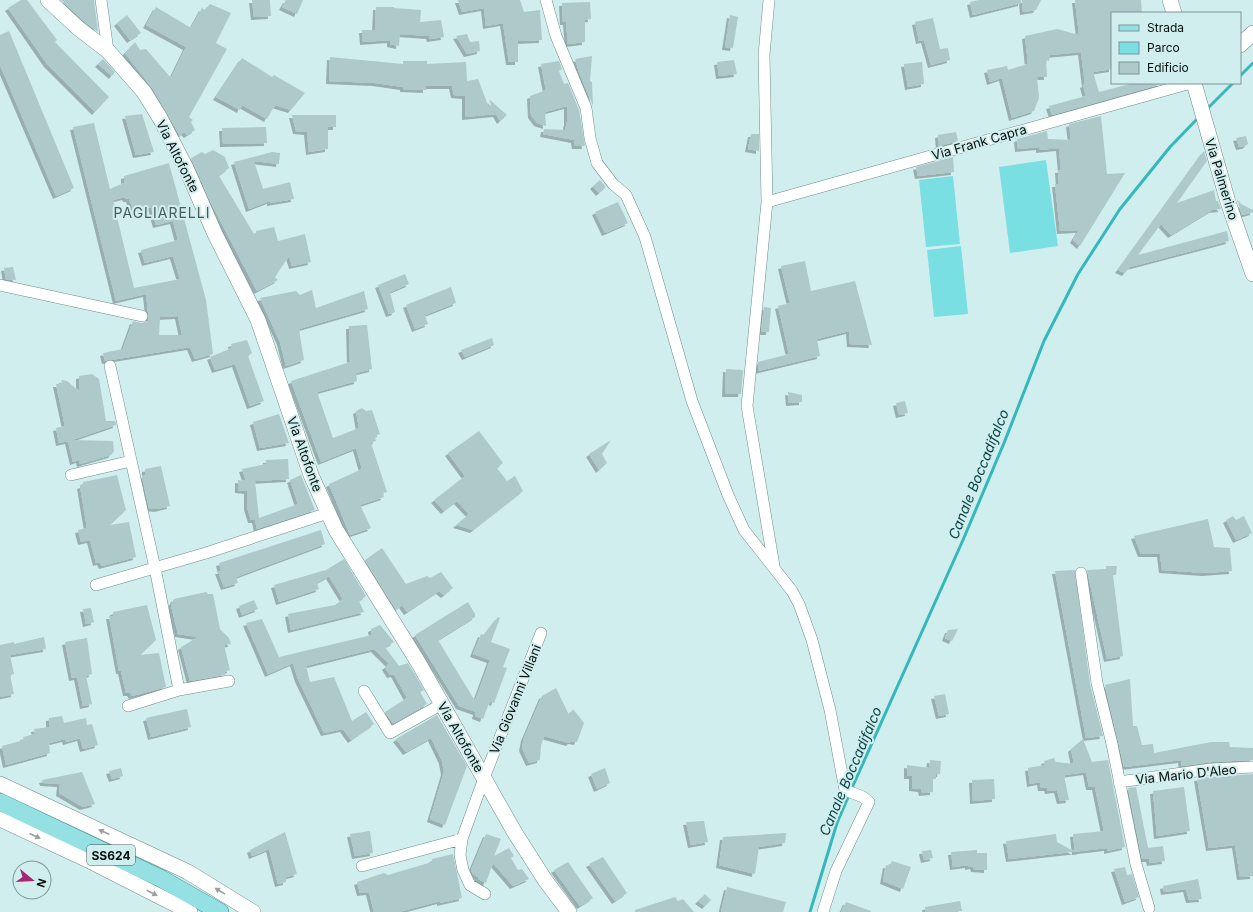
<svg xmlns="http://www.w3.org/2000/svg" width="1253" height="912" font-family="Inter,sans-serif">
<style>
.green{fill:#7adfe3}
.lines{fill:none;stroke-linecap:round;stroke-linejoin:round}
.stream{stroke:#35b7bc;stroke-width:3}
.building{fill:#adc9ca;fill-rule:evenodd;filter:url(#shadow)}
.street-casing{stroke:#708c8c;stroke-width:12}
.secondary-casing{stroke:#708c8c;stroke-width:16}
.primary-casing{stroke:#35898b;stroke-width:18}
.street{stroke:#fff;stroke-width:11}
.secondary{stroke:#fff;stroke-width:15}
.primary{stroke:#95e0e2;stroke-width:17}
.oneway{fill:#9b9f9f}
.labels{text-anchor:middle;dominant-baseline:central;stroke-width:4;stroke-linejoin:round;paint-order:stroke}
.shield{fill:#d1eeef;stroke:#425152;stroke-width:1}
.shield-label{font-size:12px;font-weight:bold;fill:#040e0e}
.street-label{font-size:13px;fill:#040e0e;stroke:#d1eeef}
.neighbourhood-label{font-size:14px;letter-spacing:1px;fill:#435d5e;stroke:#d1eeef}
.water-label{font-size:14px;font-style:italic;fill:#0b4446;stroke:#d1eeef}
</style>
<defs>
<filter id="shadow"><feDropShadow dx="-3" dy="3" stdDeviation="0" flood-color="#0004"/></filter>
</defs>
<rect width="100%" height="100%" fill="#d1eeef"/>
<!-- green -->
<path class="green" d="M1046,160L1058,246L1010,253L999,167Z
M953,176L960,244L926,247L919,180Z
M961,246L968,314L934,317L927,250Z"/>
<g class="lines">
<!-- stream -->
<path class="stream" d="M1240,76L1253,63
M1207,109L1233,83
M851,790L963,540L1004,443L1044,341L1078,274L1120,209L1170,147L1199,117
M810,912L837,823L849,795"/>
</g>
<!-- building -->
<path class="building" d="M21,0H27L57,40L55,42L109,97L95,112L47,64L8,8Z
M61,0H94L98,32L84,21Z
M252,0H270L271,16L254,17Z
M286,0H303L297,14L282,7Z
M458,0H520L524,12L540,10L542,40L518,41V62H509L503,23L486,26L484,8L462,12Z
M979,0H1021V3L973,15L970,2Z
M1022,0H1041L1036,10L1023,12Z
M1075,0H1141L1142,13H1112V69L1093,72L1099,92L1134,83H1165L1052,115L1049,106L1086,96L1083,85L1085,84L1081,52L1050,55L1049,61L1046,60L1047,77H1037L1039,98L1034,111L1012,118L1002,78L990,82L987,70L1007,66L1008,70L1028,64L1025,36L1057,29L1079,35Z
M590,2L591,19L585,20V42L568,44L566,22H563L562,3Z
M210,4L231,13L216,43L227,49L189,117L193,120L191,122L195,130L187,135L184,132L180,136L153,89L125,53L135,42L140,50L146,49L171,78L186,47L146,25L156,7L191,28L202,8L205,10Z
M376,7H394V8L421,10L420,22L441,20L444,37L430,39L429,36L400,34L399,46L390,44V40L363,42L362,30H375Z
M127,15L141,33L130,40L117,23Z
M730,15L738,17L733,48L725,47Z
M933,18L940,49L948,48L950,60L931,65L924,40L919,41L915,22Z
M9,31L74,188L56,196L0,65V35Z
M467,34L470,42L479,41L480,51L467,54L456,36Z
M592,56L590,81L592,82L593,106L579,72L575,59Z
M330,57L403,64V61H427V64L466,62L467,81L478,79L489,108L491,105L489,99L507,115L500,121L496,114L465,117V96L454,95L452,86H426V90L403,89V87L375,83L329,81Z
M242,58L272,77L274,75L305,93L291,110L275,105L267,119L242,105L240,110L216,97Z
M103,59L115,72L112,76L98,64Z
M734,60L737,74L719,76L717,62Z
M559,61L562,69L559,71L564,84L568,83L579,110L585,146H575L574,140L543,134L544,129L565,130L567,122V106L545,112L546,126L537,123L531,115L530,96L546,90L541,64Z
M922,62L924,84L908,87L904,64Z
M142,114L154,152L136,155L125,116Z
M292,115H336V127H328V149L309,152L307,132L296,131Z
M1101,116L1107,174L1125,173L1080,246L1073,240L1079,230L1060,231L1055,184H1059L1058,170H1061L1059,148L1039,150V147L1018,149L1017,139L1047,131L1048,139L1071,140L1069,124Z
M94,123L110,189L124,183V176L169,163L206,300L213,354L195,359L190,347L105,361L103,353L123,349L133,321L141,323L149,321L146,294L116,301L73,127ZM125,197L126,199H129L134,212L151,207L156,225L173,221L178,240L141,250L145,263L173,256L180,279L134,288L113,200ZM178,316L182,335H159L160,317Z
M266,127L267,143L223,144L222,128Z
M956,132L958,141L939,146L938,135Z
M751,134H759V151L748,149Z
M1246,136L1248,144L1245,146L1239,147L1236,138Z
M213,150L225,157L229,168L219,176L254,234L256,233V231L274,227L278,241L305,234L311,262L292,266L289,256L275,277L278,280L257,291L211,203L191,158L202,152L205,154Z
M1204,151L1207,161L1177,203L1214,190L1216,201H1218L1221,209L1212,210L1171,235L1161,224L1138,255L1227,231L1229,241L1130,267L1125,273L1118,270Z
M272,152L280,153L279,164L254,161L263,189L290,182L294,199L270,203V201L249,209L234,162Z
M953,157L954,172L918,176L916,167Z
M600,180L606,187L599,193L593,186Z
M1237,199L1241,204L1253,210V212L1242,215Z
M618,202L628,223L605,233L595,212Z
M805,261L811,291L855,281L872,345L850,344L849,331L817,339L820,356L758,371V362L789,354L778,306L790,303L781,266Z
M13,267L16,280L6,279L4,268Z
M405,274L409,284L390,292L395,312L389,314L378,285Z
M451,287L456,303L425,315L428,324L415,329L406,305Z
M312,290L316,308L364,291L368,309L299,329L304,360L286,366L280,342L260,298L296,291L300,295Z
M764,307L771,308L769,332H761Z
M367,325L372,369L356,373L357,381L317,392L333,438L359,428L356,411L362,408L366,411L372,410L380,434L375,436L376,441L371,443L387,492L383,493L384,497L360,505L371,528L350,535L329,484L362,469L356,448L321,462L291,381L350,362L349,326Z
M492,338L494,345L465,357L461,350Z
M247,340L252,353L248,356L264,401L250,406L235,364L215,370L210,357L232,348L231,344Z
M726,369L743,370L741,394H725Z
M92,374L99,379L106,421H115L116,425L72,440L113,441L114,451L111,455L80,464L79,460L73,462L68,441L59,443L56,428L65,426L56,384H61L62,380L67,381L79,391V376Z
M788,392L802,395V402L789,403Z
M905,401L908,413L899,415L896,403Z
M279,414L289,443L260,448L253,422Z
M479,431L503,463L497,468L507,481L515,476L523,491L473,530L456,525L469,514L457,501L444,511L434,500L465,476L448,453Z
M611,440L602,454L607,463L599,470L589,454Z
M288,459L289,479L255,481L259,518L298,504L290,480L301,475L315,510L257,529L255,520H251L247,507V491L238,490V480L246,481L242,469L266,464V460Z
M161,466L170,506L157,509L149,508L142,476L145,475V469Z
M117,475L126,510L110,525L129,522L136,557L102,566L100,562L96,563L90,540L81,542L78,530L87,528L80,486L83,485V482Z
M1233,516L1236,520L1244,516L1252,533L1236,540L1226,520Z
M1208,519L1214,547L1230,548L1232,571L1205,573L1162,570L1160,554H1141L1134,536Z
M321,530L325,544L236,577L238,583L224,587L218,571H221L219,563Z
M382,548L406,584L427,576L430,578L441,572L453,588L444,595L439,591L407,612L402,605L396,610L365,560Z
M344,559L366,596L359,601L364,612L291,630L288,614L335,605L343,599L329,576L317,583L319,589L279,602L274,585L326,570Z
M1106,566H1117L1116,575H1113L1123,656L1107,659L1087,570L1106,569Z
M1075,570L1090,684L1103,736L1086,738L1055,571Z
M206,592L208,594H213L220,629L229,638L231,644L224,645L230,670L224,672L225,675L190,681L181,647L198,637L178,634L171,605L174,599Z
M254,600L258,609L242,615L239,606Z
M468,602L475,614V617L438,640L475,701L490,660L473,654L481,634L484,635L498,617L500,618L491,642L510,649L503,667L507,668L494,703L490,701L483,719L475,716L476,712L459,706L415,635Z
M147,605L156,640L140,655L159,653L166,687L132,696L130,693H126L121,671H119L109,616H113V612Z
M91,608L94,622L86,624L83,609Z
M262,619L279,657L372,635L371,629L380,625L394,642L385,647L399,666L408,663L424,690L420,692L427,704L393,723L385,712L407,698L394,674L390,675L385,667L389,664L374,649L306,666L310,682L334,677L352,721L366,712L374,724L351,740L343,729L324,733L298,679L293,663L268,674L246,623Z
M958,629L952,641L945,638L948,630Z
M44,637L46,649L10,655L14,674L10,675L14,694L0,697V645L14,642V644Z
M87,638L92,674L86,676L92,704L83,706L77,677L72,678L65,642Z
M1130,679L1133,726H1137L1142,745L1153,744L1154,753L1211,742H1229L1230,747L1253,748V760L1211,762L1182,766L1181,760L1124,767L1105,685Z
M556,688L569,715L573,709L584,723L577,742L571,741L569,743L544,736L541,746L540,760L529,763L522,748L524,738L542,696Z
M945,694L949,714L939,716L934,696Z
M187,709L191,727L151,737L146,718Z
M437,715L467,766L445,825L430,819L444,772L442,761L431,738L406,752L396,739Z
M62,716L64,723L86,718L87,725L92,724L98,745L83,749L80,738L66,742L65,739L49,743L50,753L6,765L2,746L24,740L23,737L35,734L34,729L49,727V718Z
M1083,739L1092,762L1108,760L1125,847L1107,851V848L1009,859L1006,841L1056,834L1057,842L1075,852L1073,834L1104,831L1095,787H1089L1086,772L1064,775L1069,800L1060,801L1057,790L1048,791L1047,788H1041L1040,782L1030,784L1028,768L1045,765L1044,761L1054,758L1056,762L1074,764L1071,749Z
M930,760L941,761L940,774H936V779H933V792L922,793L921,789L912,788V776H907V765L929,768Z
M121,768L123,776L112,779L109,771Z
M605,768L610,783L597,789L591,774Z
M82,772L95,804L83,807L59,793L60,784L43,783L42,780Z
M1253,774V876L1240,877L1235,845L1209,848L1197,778Z
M994,779L995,799L973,801L972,780Z
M1136,787L1148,848L1163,846L1165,861L1150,863L1149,859H1142L1128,788Z
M1184,787L1190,831L1157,836L1153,791Z
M704,821L708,842L691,845L686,822Z
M370,831L373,853L355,856L350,834Z
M285,832L297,874L286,877V882L278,884L269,849L252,856L250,850Z
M786,833L785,843L759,847L755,874L719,865L723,837Z
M486,834L501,839L494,856L509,848L514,856L511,858L518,870L522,869L529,879L513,886L493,863L486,883L478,879V877L473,874L471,870Z
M931,850L933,858L924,860L922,851Z
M977,850V853H987V870L974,869L973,866L968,867V865L953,867L951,852Z
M453,854L462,898L440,903V901L399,912H374L369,892L360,893L357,882L384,873L388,875L432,862V859Z
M603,857L627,893L615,901L589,864Z
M892,861L911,867L903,889L883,881L886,865L890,866Z
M568,862L593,898L580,906L554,870Z
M1125,867L1127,875L1132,874L1139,897L1125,902L1114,869Z
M1198,879L1202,899L1189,900L1186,889L1164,892L1163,886Z
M727,887L786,902L783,912H721Z
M705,894L711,900L705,906L698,901Z
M675,897L678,901L683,899L694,912H635V910Z
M960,901L962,911L926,912L925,907Z
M846,902L871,911V912H841Z"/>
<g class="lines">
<!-- street casing -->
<g class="street-casing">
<path id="street" d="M101,0L108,51
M546,0L556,36L586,108L590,138L597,163L613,184L626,195L645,237L692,401L728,495L744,530L792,591L799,604L812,640L830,710L845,790L863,797L869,802L836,871L823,912
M769,0L764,55L767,202L747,406L774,566
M767,202L1191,83
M0,285L142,316
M110,366L155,568L179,690
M71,475L131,461
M1081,573L1097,683L1112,744L1136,864L1149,908
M96,585L206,553L328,513
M364,691L390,733L442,704
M128,706L179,690L229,681
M1119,782L1211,769L1253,767
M362,866L462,839
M485,894L470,885L463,870L460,855L462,839L484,778L541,633"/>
</g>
<!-- secondary casing -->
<g class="secondary-casing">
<path id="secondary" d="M48,0L78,28L108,51L144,92L160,118L186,168L215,234L258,320L311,475L336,530L418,662L515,833L545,880L569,912
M1170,0L1174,13
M1240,45L1253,33
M1194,83L1228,202L1253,274
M0,784L188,872L253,912
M0,819L94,863L190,912"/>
</g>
<!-- primary casing -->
<g class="primary-casing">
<path id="primary" d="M0,802L162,879L220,912"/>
</g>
<!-- street -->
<use href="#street" class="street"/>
<!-- secondary -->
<use href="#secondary" class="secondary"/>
<!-- primary -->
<use href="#primary" class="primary"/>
</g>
<!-- one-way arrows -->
<defs><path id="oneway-solid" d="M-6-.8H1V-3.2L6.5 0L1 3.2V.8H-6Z"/></defs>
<g class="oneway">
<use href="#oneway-solid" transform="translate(104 832) rotate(-155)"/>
<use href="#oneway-solid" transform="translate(35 836) rotate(25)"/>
<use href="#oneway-solid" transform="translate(220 891) rotate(-149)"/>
<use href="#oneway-solid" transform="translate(152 893) rotate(27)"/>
</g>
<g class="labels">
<!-- shield labels -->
<rect class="shield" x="87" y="845" width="48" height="20" rx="3"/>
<g class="shield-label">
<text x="111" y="855">SS624</text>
</g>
<!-- street labels -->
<g class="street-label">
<text transform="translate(979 142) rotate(-16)">Via Frank Capra</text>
<text transform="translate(178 156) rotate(63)">Via Altofonte</text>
<text transform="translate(1222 179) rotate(73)">Via Palmerino</text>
<text transform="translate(305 454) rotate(70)">Via Altofonte</text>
<text transform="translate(515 699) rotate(-68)">Via Giovanni Villani</text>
<text transform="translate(461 737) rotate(60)">Via Altofonte</text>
<text transform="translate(1186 774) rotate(-6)">Via Mario D'Aleo</text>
</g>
<!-- neighbourhood labels -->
<g class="neighbourhood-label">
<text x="162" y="212">PAGLIARELLI</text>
</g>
<!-- water labels -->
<g class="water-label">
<text transform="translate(978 474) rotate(-68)">Canale Boccadifalco</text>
<text transform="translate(850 771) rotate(-67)">Canale Boccadifalco</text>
</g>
</g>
<!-- legend -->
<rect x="1111" y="12" width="130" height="72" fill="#d1eeef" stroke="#7f9495"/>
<rect x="1119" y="25" width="20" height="6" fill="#95e0e2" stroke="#7f9495"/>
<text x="1147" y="32" font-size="12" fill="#040e0e">Strada</text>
<rect x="1119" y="42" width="20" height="12" fill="#7adfe3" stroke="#7f9495"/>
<text x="1147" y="52" font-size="12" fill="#040e0e">Parco</text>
<rect x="1119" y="62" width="20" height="12" fill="#adc9ca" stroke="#7f9495"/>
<text x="1147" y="72" font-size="12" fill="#040e0e">Edificio</text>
<!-- north arrow -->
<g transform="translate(32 880) rotate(108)"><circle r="19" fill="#d1eeef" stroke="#7f9495"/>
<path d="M0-3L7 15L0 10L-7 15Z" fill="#a72674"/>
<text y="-6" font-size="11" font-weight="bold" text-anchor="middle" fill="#040e0e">N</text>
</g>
</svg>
